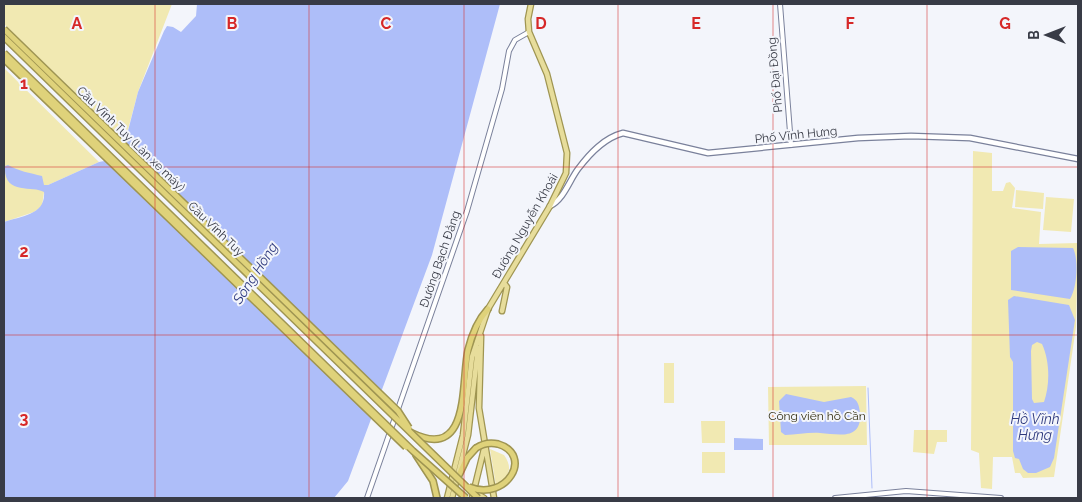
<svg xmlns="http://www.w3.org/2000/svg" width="1082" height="502" font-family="Raleway,sans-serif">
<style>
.green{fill:#f1e9b2}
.water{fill:#aebef9;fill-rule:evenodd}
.pier{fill:#f3f5fb}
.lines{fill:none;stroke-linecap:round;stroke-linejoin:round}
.stream{stroke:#aebef9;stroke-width:1}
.tertiary-casing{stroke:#7a819b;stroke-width:6}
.secondary-casing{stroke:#7a819b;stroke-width:7}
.primary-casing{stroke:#9f9552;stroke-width:7}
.trunk-casing{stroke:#9f9552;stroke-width:8}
.tertiary{stroke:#fff;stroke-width:4}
.secondary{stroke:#fff;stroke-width:4.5}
.primary{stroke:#e7dd9b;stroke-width:4.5}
.trunk{stroke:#dfd27a;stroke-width:5}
.trunk-bridge-casing{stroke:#9f9552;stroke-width:8;stroke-linecap:butt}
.trunk-bridge{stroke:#dfd27a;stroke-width:5}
.grid{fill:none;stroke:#d62828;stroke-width:1;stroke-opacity:0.55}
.labels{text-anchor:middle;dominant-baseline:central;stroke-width:4;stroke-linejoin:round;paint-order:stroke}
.street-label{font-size:12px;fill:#383b46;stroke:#f3f5fb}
.park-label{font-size:12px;fill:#363114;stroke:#f3f5fb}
.water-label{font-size:14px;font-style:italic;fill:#2e397e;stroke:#f3f5fb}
.grid-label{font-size:16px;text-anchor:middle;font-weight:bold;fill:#d62828;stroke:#f3f5fb;stroke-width:4;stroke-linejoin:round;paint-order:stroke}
</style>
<rect width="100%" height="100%" fill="#f3f5fb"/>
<!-- green -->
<path class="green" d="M4,4H172L138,92L125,141L4,24Z
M4,68L99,162L48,185L44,192L42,206L34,212L4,222Z
M973,151L992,153V191H1003L1006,183L1010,182L1015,188L1012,208L1041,212L1039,244L1078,243L1076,327L1054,477L1023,478L1020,473H1015L1012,457H993L992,489L981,488L979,453L971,450Z
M1016,190L1044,193L1043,209L1015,207Z
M1046,197L1074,199L1071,232L1043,230Z
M664,363H674V403H664Z
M866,386L867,445H769L768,387Z
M701,421H725V443H702Z
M914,430H947V442H937L934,454L913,452Z
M490,449L504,455C514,469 508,478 496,486Z
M702,452H725V473H702Z"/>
<!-- water -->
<path class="water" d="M197,4H500L432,255L348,481L334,498H4V222C21,216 46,215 44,192C33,185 3,196 5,166L8,165C18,171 30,173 42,176L44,185H48L99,162L121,158L138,92L164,31L167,26L173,27L181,32L196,16Z
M1018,247L1073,248C1079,260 1077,288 1070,299L1011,290V251Z
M1014,296L1069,305L1075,320L1054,458L1050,467L1036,473H1028L1023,469L1019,459L1015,458L1013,451V362L1010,357L1008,300ZM1037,342L1042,344C1050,361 1050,385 1044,402L1034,403L1032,399L1031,351L1032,345Z
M786,394L824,402L851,397C858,400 859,405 860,413C862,441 838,434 820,433C809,432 797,435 785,435L781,432L779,401Z
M734,438L763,439V450H734Z"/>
<!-- pier -->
<path class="pier" d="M122,143L383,395L374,419L105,158L119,156Z"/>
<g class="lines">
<!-- stream -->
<path class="stream" d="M868,388L872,488"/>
<!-- tertiary casing -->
<g class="tertiary-casing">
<path id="tertiary" d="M780,4L791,145
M367,498L467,211L502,89L509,51L515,40L529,32
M835,498L906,491L1001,498"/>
</g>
<!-- secondary casing -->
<g class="secondary-casing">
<path id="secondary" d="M550,206C564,199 569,181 578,169C590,153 604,138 623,133L708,153L858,138L911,136L970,138L1078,159"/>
</g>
<!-- primary casing -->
<g class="primary-casing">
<path id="primary" d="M502,311L507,287L504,283
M481,336L479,408L494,498
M473,495H479L484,498
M447,498L463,435L472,357L488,309L550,206L566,173L567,153L547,74L529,32L528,19L531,4
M452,498L468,435L478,348
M472,498L484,449"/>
</g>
<!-- trunk casing -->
<g class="trunk-casing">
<path id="trunk" d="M412,433C471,462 461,382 468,350C472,334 477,321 488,309
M416,455L433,481L437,498
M458,477L467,458L476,448"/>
</g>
<!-- tertiary -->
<use href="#tertiary" class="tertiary"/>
<!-- secondary -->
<use href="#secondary" class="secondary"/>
<!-- primary -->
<use href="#primary" class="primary"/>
<!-- trunk -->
<use href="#trunk" class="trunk"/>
<!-- trunk-bridge casing -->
<g class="trunk-bridge-casing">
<path id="trunk-bridge" d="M4,29L398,411L409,428
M4,37L478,498
M4,53L413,451L466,498
M4,59L406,447
M469,487C507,502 534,455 498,444C490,442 482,444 476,448"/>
</g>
<!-- trunk-bridge -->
<use href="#trunk-bridge" class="trunk-bridge"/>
</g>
<!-- grid -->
<path class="grid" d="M155,4V498M309,4V498M464,4V498M618,4V498M773,4V498M927,4V498M4,167H1078M4,335H1078"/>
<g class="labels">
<!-- street labels -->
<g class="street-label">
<text transform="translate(775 75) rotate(-95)">Phố Đại Đồng</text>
<text transform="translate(796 135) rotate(-6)">Phố Vĩnh Hưng</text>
<text transform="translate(131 139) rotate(44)">Cầu Vĩnh Tuy (Làn xe máy)</text>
<text transform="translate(525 226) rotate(-60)">Đường Nguyễn Khoái</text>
<text transform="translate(216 229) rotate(44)">Cầu Vĩnh Tuy</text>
<text transform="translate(440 259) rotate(-71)">Đường Bạch Đằng</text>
</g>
<!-- park labels -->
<g class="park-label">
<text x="817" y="416">Công viên hồ Cần</text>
</g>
<!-- water labels -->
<g class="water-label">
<text transform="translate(255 273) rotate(-57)">Sông Hồng</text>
<text x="1035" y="419">Hồ Vĩnh<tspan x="1035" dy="16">Hưng</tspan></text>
</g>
</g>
<g class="grid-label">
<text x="77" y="29">A</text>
<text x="232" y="29">B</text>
<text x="386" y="29">C</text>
<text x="541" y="29">D</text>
<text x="696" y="29">E</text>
<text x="850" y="29">F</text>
<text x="1005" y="29">G</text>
<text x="24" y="89">1</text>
<text x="24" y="257">2</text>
<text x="24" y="424">3</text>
</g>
<!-- border -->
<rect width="1082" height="502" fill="none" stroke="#383b46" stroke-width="10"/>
<!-- north arrow -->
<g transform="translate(1047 35) rotate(270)" stroke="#f3f5fb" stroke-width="4" paint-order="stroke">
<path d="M0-4L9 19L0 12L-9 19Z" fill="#383b46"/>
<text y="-8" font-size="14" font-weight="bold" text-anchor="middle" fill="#383b46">B</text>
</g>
</svg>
